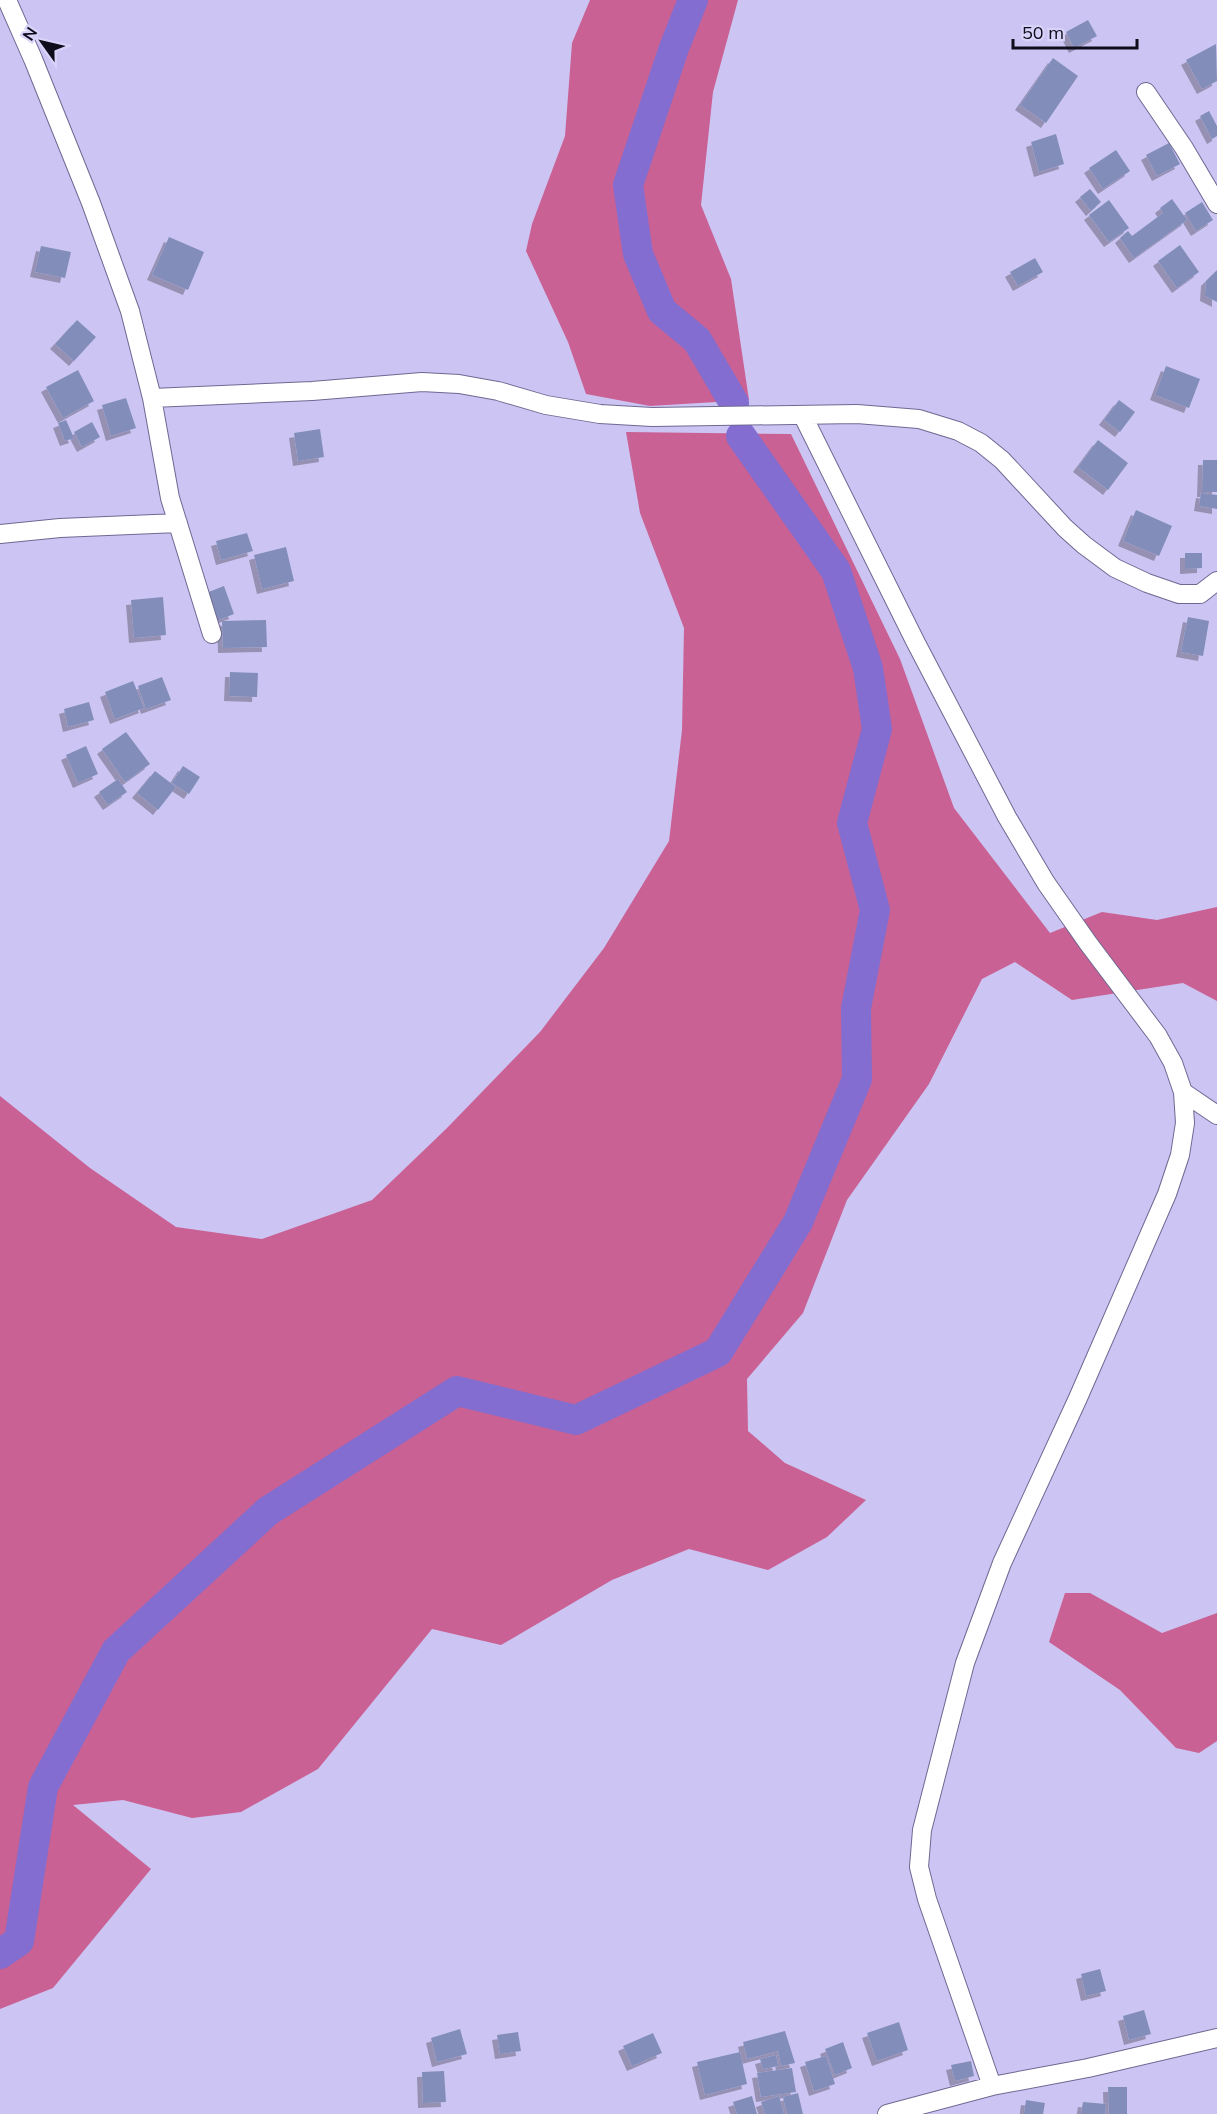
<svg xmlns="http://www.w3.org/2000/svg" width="1217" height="2114" font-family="Mulish,sans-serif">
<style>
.forest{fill:#ca6194}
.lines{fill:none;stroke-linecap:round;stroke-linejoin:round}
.river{stroke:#836dd0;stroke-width:30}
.building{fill:#828eb9;filter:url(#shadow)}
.minor-casing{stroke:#6f6892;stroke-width:20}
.minor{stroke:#fff;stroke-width:18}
</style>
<defs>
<filter id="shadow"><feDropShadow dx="-5" dy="5" stdDeviation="0" flood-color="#0004"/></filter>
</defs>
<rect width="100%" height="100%" fill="#ccc5f3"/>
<!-- forest -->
<path class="forest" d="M590,0H738L713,92L701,205L731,279L749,400L650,406L586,394L568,342L526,251L532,224L565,136L572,43Z
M626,432L791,434L900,659L954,808L1050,933L1102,912L1157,920L1217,907V1001L1183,983L1072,1000L1015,962L982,979L929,1084L847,1200L803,1313L747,1379L748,1431L785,1463L866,1500L827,1537L768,1570L689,1549L612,1580L501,1645L432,1629L318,1769L241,1812L192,1818L123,1800L73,1805L151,1869L53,1988L0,2009V1096L90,1168L176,1227L262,1239L372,1200L446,1129L540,1032L604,948L669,841L682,730L684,628L640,513Z
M1065,1593H1090L1162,1633L1217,1613V1741L1199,1753L1176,1748L1120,1690L1049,1642Z"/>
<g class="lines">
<!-- river -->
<path class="river" d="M693,0L674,48L628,185L638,254L662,311L697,340L734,403
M0,1954L19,1941L43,1787L116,1651L268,1511L457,1391L576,1420L718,1352L798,1222L857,1079L856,1008L875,910L852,823L877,729L868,668L836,571L741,436"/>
</g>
<!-- building -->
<path class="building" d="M1088,20L1097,36L1074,48L1066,32Z
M1216,44L1217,81L1202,89L1186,60Z
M1053,58L1078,76L1046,123L1020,105Z
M1209,111L1217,126V136L1212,139L1200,116Z
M1056,134L1064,164L1039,172L1031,142Z
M1169,143L1180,164L1157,176L1146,155Z
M1116,150L1130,171L1103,189L1089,168Z
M1090,189L1101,202L1091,211L1080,197Z
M1172,199L1187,220L1134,258L1120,238L1128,231L1132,236L1163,213L1160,208Z
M1109,200L1129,228L1109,242L1089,215Z
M1202,202L1213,220L1196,231L1185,213Z
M169,237L204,252L188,290L152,275Z
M1180,245L1199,272L1177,288L1158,261Z
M41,246L71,252L65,278L35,272Z
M1035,258L1043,272L1018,286L1010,272Z
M1217,270V302L1205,296L1206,281Z
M77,320L96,337L74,361L55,344Z
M1166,366L1200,379L1189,408L1155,395Z
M78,370L94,401L63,418L46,387Z
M126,398L136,428L111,436L102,405Z
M1119,400L1135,412L1120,432L1104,420Z
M66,420L74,438L65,441L58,423Z
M92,422L100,437L82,447L74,432Z
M320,429L324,457L298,461L294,433Z
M1098,440L1128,463L1108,490L1078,467Z
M1203,460H1217V492H1202Z
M1201,493L1217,495V509L1199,506Z
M1136,510L1172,526L1159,556L1123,541Z
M247,533L253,551L221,560L216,541Z
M286,547L294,581L262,589L254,555Z
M1185,553H1202V568L1185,569Z
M224,586L234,614L216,621L206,593Z
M163,597L166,635L134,638L131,600Z
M1188,617L1209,621L1203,656L1181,652Z
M266,620L267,647L223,648L222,621Z
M230,672L258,673L257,697L229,696Z
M162,677L171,700L146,709L138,686Z
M133,681L144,708L115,719L105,692Z
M89,702L94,720L68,727L64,709Z
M126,732L150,764L125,782L102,749Z
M86,746L98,774L78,783L66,755Z
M183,766L200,777L189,794L172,783Z
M155,771L176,787L158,810L137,793Z
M118,779L127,792L108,805L99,792Z
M1100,1969L1106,1991L1086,1996L1081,1974Z
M1144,2010L1151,2034L1129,2040L1123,2016Z
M899,2022L908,2050L877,2061L867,2033Z
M460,2029L467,2054L437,2062L431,2038Z
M785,2031L795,2063L781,2066L778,2051L747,2059L743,2042Z
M518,2032L521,2051L500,2054L497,2035Z
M653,2033L662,2053L632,2066L623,2046Z
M843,2042L852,2068L835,2075L825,2049Z
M740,2052L747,2084L705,2095L697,2062Z
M776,2055L778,2066L763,2069L760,2059Z
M826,2056L835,2084L814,2091L805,2062Z
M971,2061L974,2076L955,2081L951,2065Z
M792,2068L796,2092L761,2097L757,2073Z
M444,2071L446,2102L423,2103L422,2072Z
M1108,2087H1127V2114H1109Z
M798,2093L803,2114H787L783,2097Z
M752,2096L757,2114H737L733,2102Z
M779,2096L784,2114H765L761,2102Z
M1026,2100L1045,2103L1043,2114H1024Z
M1083,2102L1106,2104L1105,2114H1081Z"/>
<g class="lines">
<!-- minor casing -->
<g class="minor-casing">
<path id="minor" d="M7,0L33,59L91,203L130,311L152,398L170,498L212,634
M1146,92L1184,148L1217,204
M152,398L312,391L422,382L459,384L498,391L546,405L600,414L652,417L857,414L919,419L958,431L981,443L1002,460L1065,528L1084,545L1115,568L1147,583L1179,594H1200L1217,581
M803,416L915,641L1007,817L1046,883L1088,943L1158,1036L1173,1063L1183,1092L1185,1123L1180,1155L1167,1194L1078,1398L1002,1563L965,1663L922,1830L919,1867L927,1899L992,2086
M0,534L60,528L178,523
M1183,1092L1217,1115
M887,2114L992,2086L1088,2068L1217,2038"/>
</g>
<!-- minor -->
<use href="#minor" class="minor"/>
</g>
<!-- north arrow -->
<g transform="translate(42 42) rotate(304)" stroke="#d8d3f9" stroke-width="4.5" paint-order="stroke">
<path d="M0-4.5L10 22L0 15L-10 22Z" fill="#0f0c1b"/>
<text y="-9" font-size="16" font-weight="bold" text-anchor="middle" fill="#0f0c1b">N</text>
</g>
<!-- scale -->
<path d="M1013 39v9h124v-9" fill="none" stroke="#0f0c1b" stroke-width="3"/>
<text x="1022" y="39" font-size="18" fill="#0f0c1b" stroke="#d8d3f9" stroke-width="4.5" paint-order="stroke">50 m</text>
</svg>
